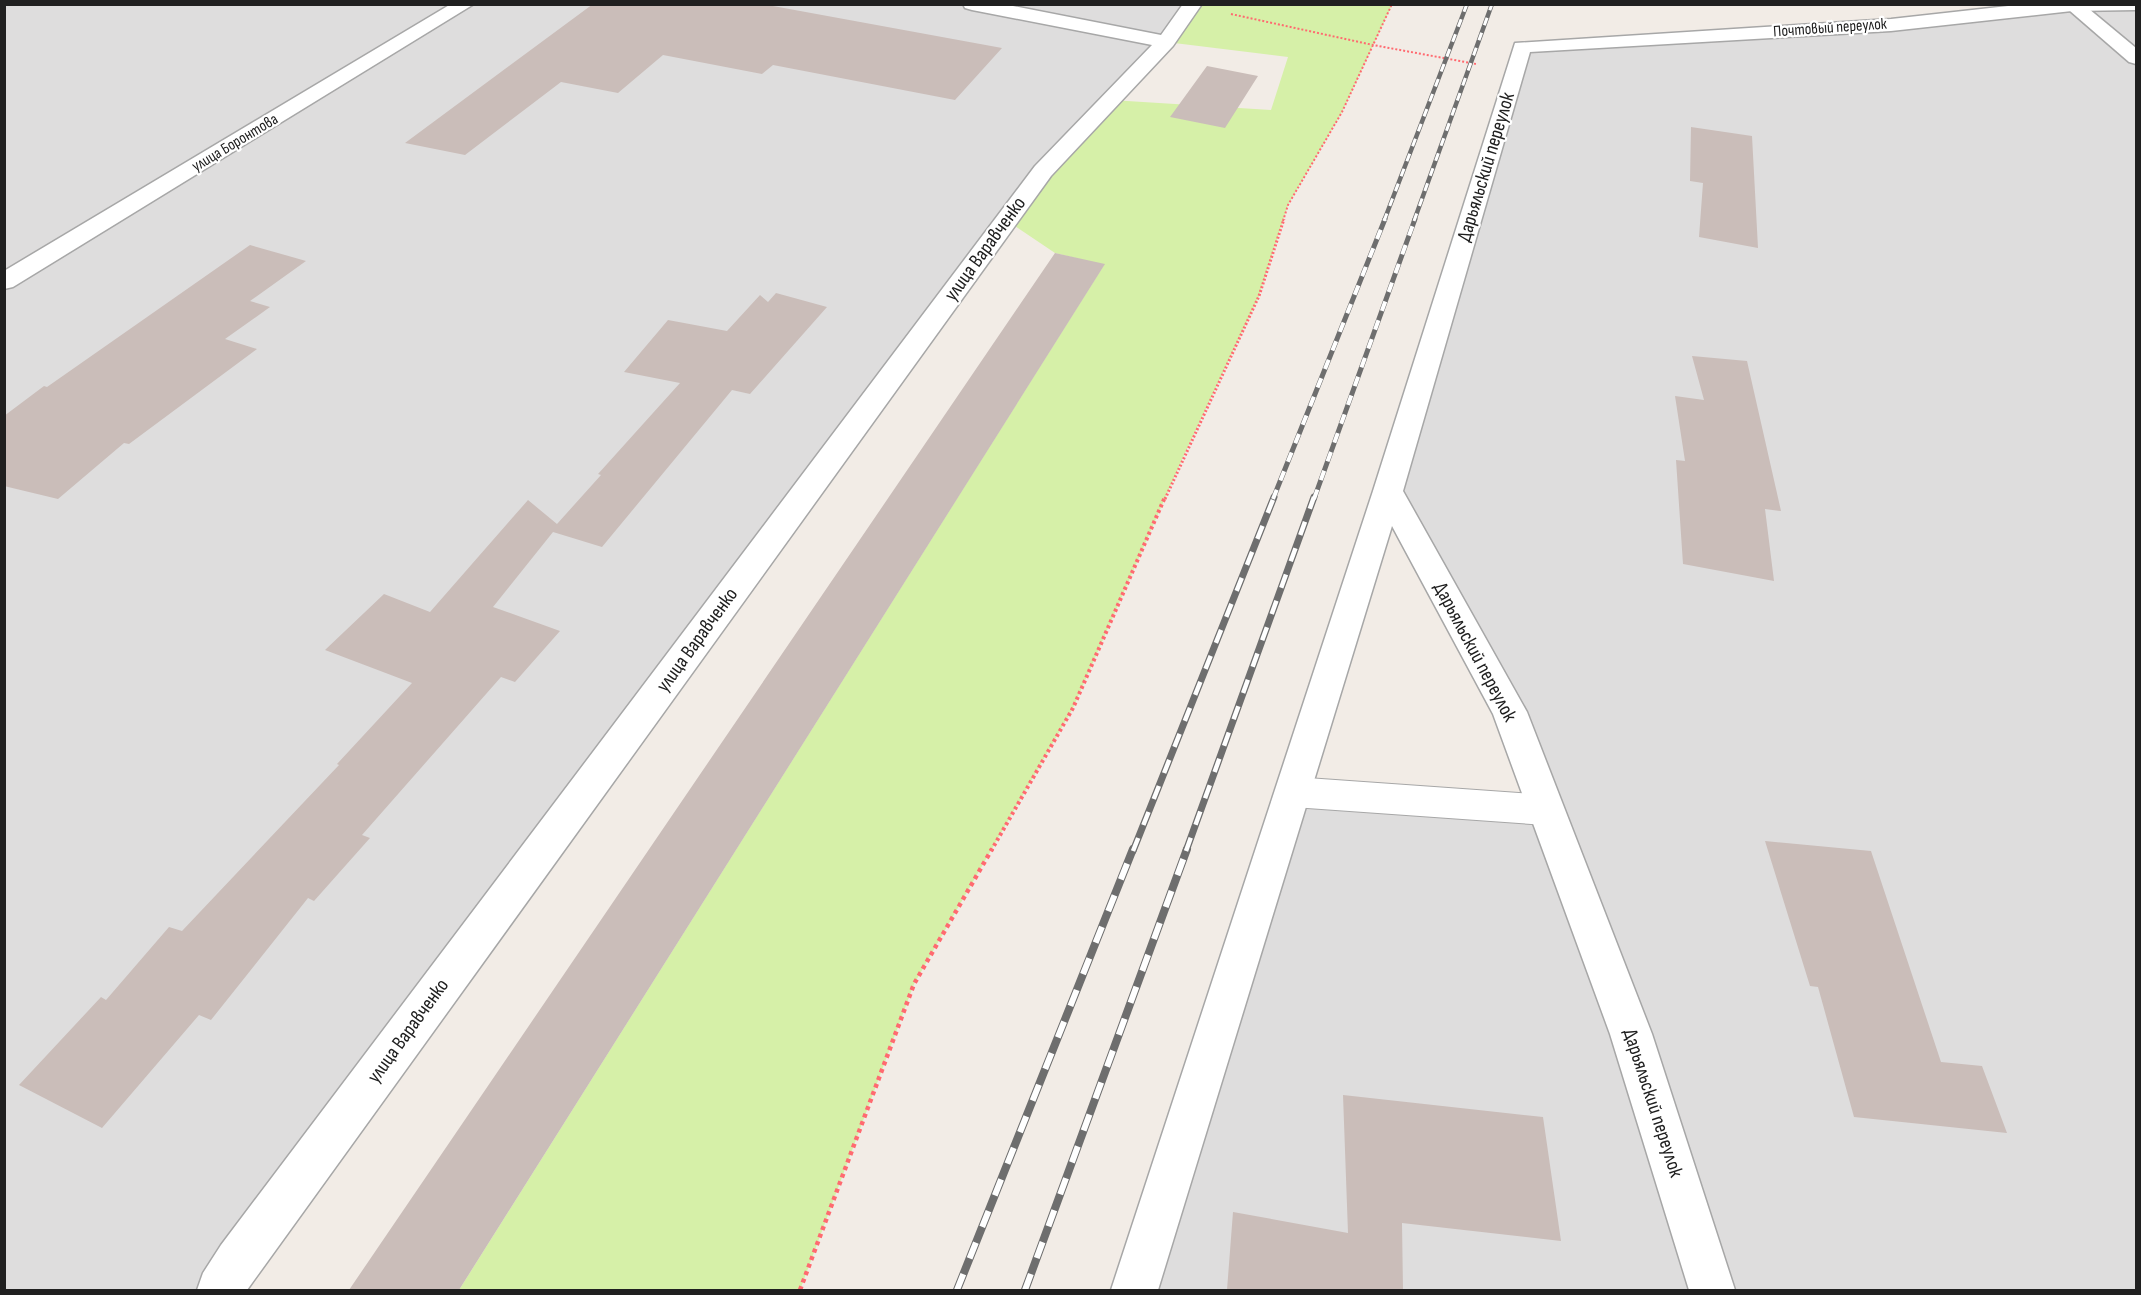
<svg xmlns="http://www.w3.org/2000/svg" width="2141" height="1295" font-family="'Sofia Sans Condensed',sans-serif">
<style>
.residential{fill:#dedddd}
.grass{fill:#d6f0a8}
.building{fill:#cabdb9}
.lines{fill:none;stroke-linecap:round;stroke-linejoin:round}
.service-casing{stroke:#a7a7a7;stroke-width:2}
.minor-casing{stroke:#a7a7a7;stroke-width:3}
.tertiary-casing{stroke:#a7a7a7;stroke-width:3}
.path-far3{stroke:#ff6a70;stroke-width:2;stroke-dasharray:2 2;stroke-linecap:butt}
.path-far2{stroke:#ff6a70;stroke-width:3;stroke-dasharray:2 2;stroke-linecap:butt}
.path-far1{stroke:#ff6a70;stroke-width:4;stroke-dasharray:3 3;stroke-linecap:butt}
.path{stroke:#ff6a70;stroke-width:4.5;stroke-dasharray:4 4;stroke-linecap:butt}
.service{fill:#fff;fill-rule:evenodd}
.minor{fill:#fff;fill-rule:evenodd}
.tertiary{fill:#fff;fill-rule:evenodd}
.rail-far3-casing{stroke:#6e6e6e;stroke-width:4.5}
.rail-far2-casing{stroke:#6e6e6e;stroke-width:5}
.rail-far1-casing{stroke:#6e6e6e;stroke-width:7}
.rail-casing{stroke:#6e6e6e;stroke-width:8}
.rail-far3{stroke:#fff;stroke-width:3;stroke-dasharray:8;stroke-linecap:butt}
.rail-far2{stroke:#fff;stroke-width:4;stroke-dasharray:10;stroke-linecap:butt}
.rail-far1{stroke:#fff;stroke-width:4.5;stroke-dasharray:14;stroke-linecap:butt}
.rail{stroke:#fff;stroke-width:6;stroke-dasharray:17;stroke-linecap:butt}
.labels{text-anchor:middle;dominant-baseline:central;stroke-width:4.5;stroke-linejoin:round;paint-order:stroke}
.far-street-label{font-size:16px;fill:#202020;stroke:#fff}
.street-label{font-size:20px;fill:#202020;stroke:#fff}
</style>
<rect width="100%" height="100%" fill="#f2ece6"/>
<!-- residential -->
<path class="residential" d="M5,5H1193L1043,171L238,1262L220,1290H5Z
M2071,5H2136V1290H1135L1293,792L1546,810L1388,491L1522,47L1891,25Z"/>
<!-- grass -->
<path class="grass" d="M1193,5H1392L1342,112L1288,205L1259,296L1184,455L1073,708L914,984L800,1290H459L1104,265L1055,253L1006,220L1111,100L1271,110L1288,57L1166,42Z"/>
<!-- building -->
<path class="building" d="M593,4H762L1002,48L955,100L773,65L762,74L663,55L618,93L561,82L465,155L405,143Z
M1207,66L1258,76L1225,128L1170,117Z
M1691,127L1752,136L1758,248L1699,237L1703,183L1690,181Z
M250,245L306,261L250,301L270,307L225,339L257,349L129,444L124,443L58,499L4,486V416L44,386L47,387Z
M1055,253L1105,264L459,1290H349Z
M776,293L827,307L750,394L732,390L602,547L553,532L493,607L560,631L515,682L501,677L362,835L370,838L314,901L308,898L211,1020L199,1015L102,1128L19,1085L101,997L106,1000L169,927L182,931L339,765L337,764L412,683L325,650L384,594L430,612L528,500L557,524L601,475L598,474L680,383L624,372L668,320L727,331L760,295L768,302Z
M1692,356L1747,361L1781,511L1765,509L1774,581L1683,564L1676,460L1685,461L1675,396L1704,400Z
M1765,841L1871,851L1941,1062L1982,1066L2007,1133L1854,1117L1818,987L1810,986Z
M1343,1095L1543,1117L1561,1241L1402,1223L1403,1290H1227L1233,1212L1348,1233Z"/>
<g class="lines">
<!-- service casing -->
<g class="service-casing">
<path id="service" d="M1293,777L1546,795L1558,799L1563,810L1558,821L1546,825L1293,807L1281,802L1276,792L1281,782Z"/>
</g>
<!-- minor casing -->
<g class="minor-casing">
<path id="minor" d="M451,4H474L13,287L4,289V271Z
M963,4H1003L1161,35L1183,4H1202L1173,46L1051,176L247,1290H197L203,1273L221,1245L1035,166L1152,45L972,10L965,8Z
M2026,4H2136V10L2072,11L1891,31L1530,52L1403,491L1527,712L1652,1034L1735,1290H1689L1610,1034L1493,714L1392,526L1158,1290H1111L1373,491L1515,43L1891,19Z"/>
</g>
<!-- tertiary casing -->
<g class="tertiary-casing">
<path id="tertiary" d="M2062,4H2083L2136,48V64L2129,62Z"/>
</g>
<!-- path-far3 -->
<path class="path-far3" d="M1231,14L1373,45L1476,64
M1283,221L1288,205L1342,112L1392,4"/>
<!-- path-far2 -->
<path class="path-far2" d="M1165,499L1259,296L1284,219"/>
<!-- path-far1 -->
<path class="path-far1" d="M991,851L1073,708L1165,497"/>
<!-- path -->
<path class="path" d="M800,1290L914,984L992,849"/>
<!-- service -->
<use href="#service" class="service"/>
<!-- minor -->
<use href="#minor" class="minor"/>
<!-- tertiary -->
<use href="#tertiary" class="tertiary"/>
<!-- rail-far3 casing -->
<g class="rail-far3-casing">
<path id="rail-far3" d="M1384,221L1467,4
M1414,221L1492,4"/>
</g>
<!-- rail-far2 casing -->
<g class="rail-far2-casing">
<path id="rail-far2" d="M1273,499L1385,219
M1314,499L1415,219"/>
</g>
<!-- rail-far1 casing -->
<g class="rail-far1-casing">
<path id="rail-far1" d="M1133,851L1274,497
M1186,851L1314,497"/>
</g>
<!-- rail casing -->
<g class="rail-casing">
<path id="rail" d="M957,1290L1133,849
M1025,1290L1187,849"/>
</g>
<!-- rail-far3 -->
<use href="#rail-far3" class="rail-far3"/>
<!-- rail-far2 -->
<use href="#rail-far2" class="rail-far2"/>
<!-- rail-far1 -->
<use href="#rail-far1" class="rail-far1"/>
<!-- rail -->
<use href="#rail" class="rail"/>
</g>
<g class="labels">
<!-- far-street labels -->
<g class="far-street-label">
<text transform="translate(1830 28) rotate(-4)">Почтовый переулок</text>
<text transform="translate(235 143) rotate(-31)">улица Боронтова</text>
</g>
<!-- street labels -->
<g class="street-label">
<text transform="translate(1486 167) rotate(-73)">Дарьяльский переулок</text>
<text transform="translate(985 249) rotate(-54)">улица Варавченко</text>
<text transform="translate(697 640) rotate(-54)">улица Варавченко</text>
<text transform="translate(1475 652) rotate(62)">Дарьяльский переулок</text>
<text transform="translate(408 1031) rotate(-54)">улица Варавченко</text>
<text transform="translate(1653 1103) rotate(72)">Дарьяльский переулок</text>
</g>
</g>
<!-- border -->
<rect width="2141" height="1295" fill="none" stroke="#202020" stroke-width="12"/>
</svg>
